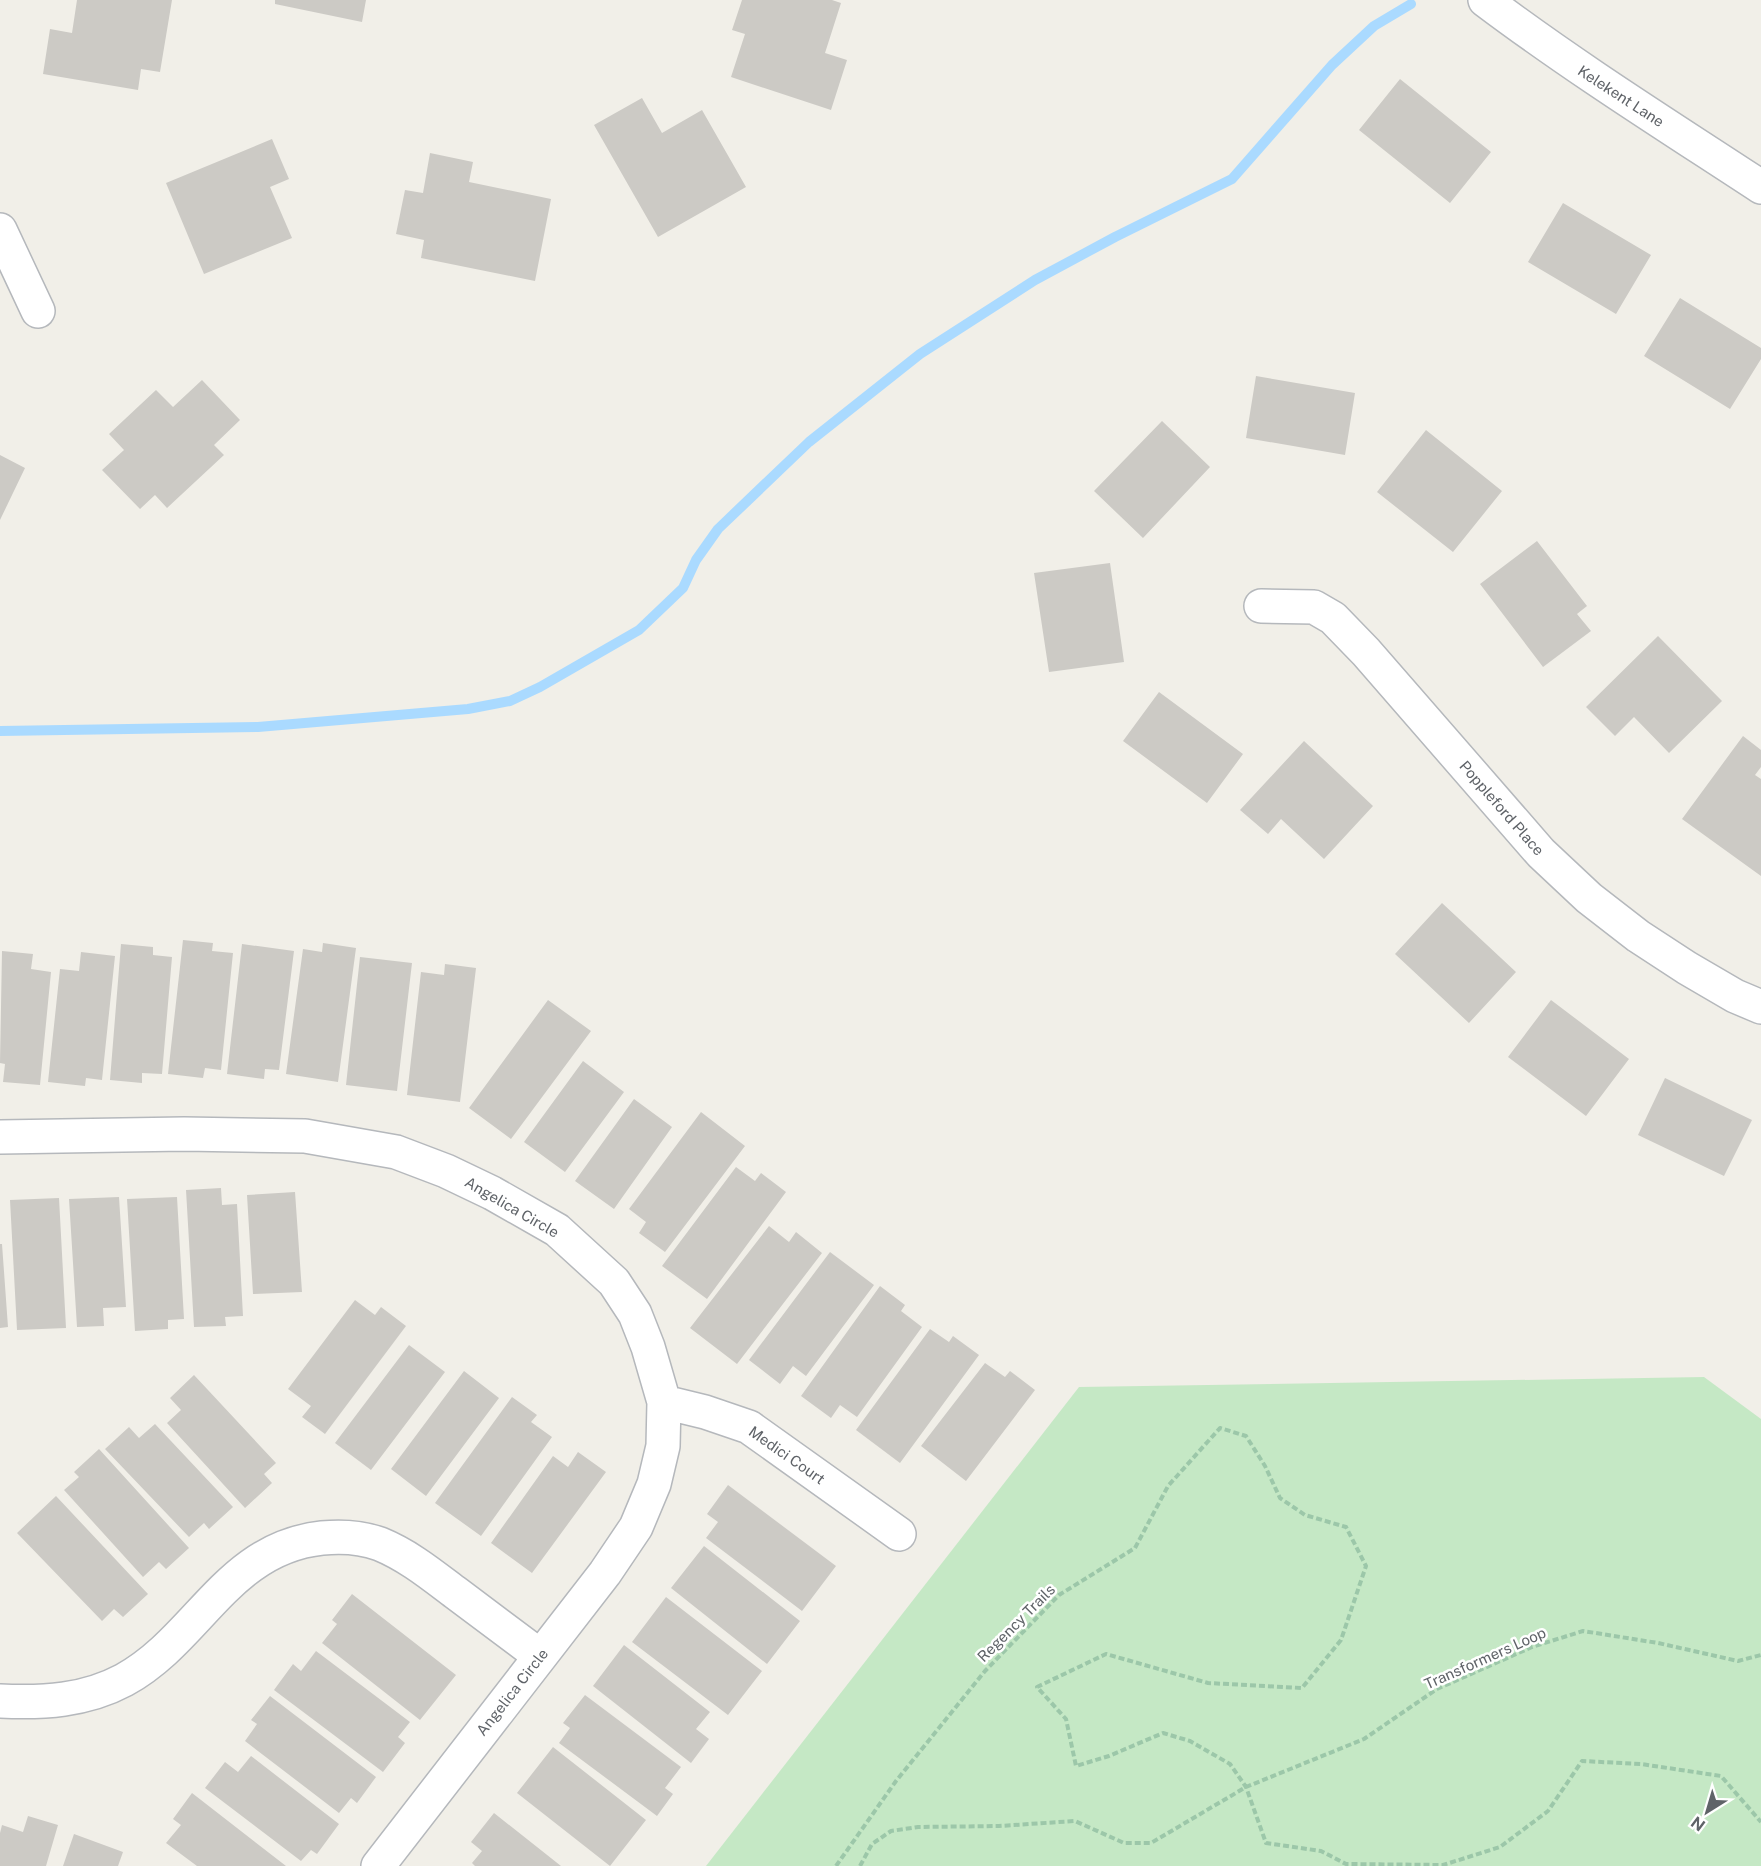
<svg xmlns="http://www.w3.org/2000/svg" width="1761" height="1866" font-family="'Public Sans',sans-serif">
<style>
.green{fill:#c5e8c5}
.lines{fill:none;stroke-linecap:round;stroke-linejoin:round}
.stream{stroke:#aadaff;stroke-width:10}
.building{fill:#cccac5}
.minor-casing{stroke:#b5b8bc;stroke-width:36}
.path{stroke:#9cc7a9;stroke-width:4;stroke-dasharray:6 3;stroke-linecap:butt}
.minor{stroke:#fff;stroke-width:33}
.labels{text-anchor:middle;dominant-baseline:central;stroke-width:5;stroke-linejoin:round;paint-order:stroke}
.street-label{font-size:15px;fill:#5f6368;stroke:#fff}
</style>
<rect width="100%" height="100%" fill="#f1efe8"/>
<!-- green -->
<path class="green" d="M1704,1377L1761,1419V1866H706L1079,1387Z"/>
<g class="lines">
<!-- stream -->
<path class="stream" d="M0,731L258,727L468,709L510,701L540,687L639,630L683,588L696,560L718,529L809,442L920,354L1035,280L1115,237L1232,179L1332,65L1374,26L1411,4"/>
</g>
<!-- building -->
<path class="building" d="M77,0H172L160,72L141,69L138,90L43,74L50,29L72,33Z
M275,0H366L362,22L275,4Z
M742,0H832L841,3L825,53L847,60L831,110L731,77L745,34L732,30Z
M1400,79L1491,152L1450,203L1359,130Z
M642,98L662,133L702,110L746,187L658,237L594,125Z
M272,139L289,179L270,187L292,238L204,274L166,183Z
M430,153L473,162L469,182L551,199L535,281L421,258L424,240L396,234L405,190L423,193Z
M1563,203L1651,255L1616,314L1528,262Z
M1680,298L1761,348V359L1730,409L1644,356Z
M1256,376L1355,393L1345,455L1246,438Z
M202,380L240,420L214,445L224,455L167,508L155,495L140,509L102,470L124,450L109,434L156,390L173,407Z
M1162,421L1210,467L1143,538L1094,491Z
M1426,430L1502,491L1453,552L1377,492Z
M0,455L25,468L0,520Z
M1537,541L1587,606L1577,614L1591,631L1543,667L1480,584Z
M1110,563L1124,662L1049,672L1034,573Z
M1658,636L1722,701L1669,753L1634,717L1615,736L1586,707Z
M1159,692L1243,754L1207,803L1123,741Z
M1743,736L1761,750V767L1755,775L1761,779V876L1682,819Z
M1304,741L1373,806L1324,859L1281,819L1268,834L1240,810Z
M1442,903L1516,972L1469,1023L1395,954Z
M183,940L213,943L212,951L233,953L221,1070L205,1068L203,1078L168,1074Z
M323,943L356,948L338,1082L286,1074L303,949L322,952Z
M121,944L153,947V955L172,957L162,1074L142,1073V1083L110,1080Z
M242,944L294,951L279,1070L265,1069L264,1079L227,1074Z
M2,951L33,954L31,969L51,972L40,1085L3,1082L5,1064L0,1063Z
M81,952L115,956L102,1080L86,1078L85,1086L48,1082L60,969L79,971Z
M360,957L412,963L397,1091L346,1085Z
M445,964L476,968L460,1102L407,1095L421,972L444,975Z
M548,1000L591,1031L511,1139L469,1108Z
M1551,1000L1629,1059L1586,1116L1508,1057Z
M583,1061L624,1092L565,1172L524,1142Z
M1665,1078L1752,1120L1724,1176L1638,1135Z
M634,1099L672,1127L614,1209L575,1181Z
M701,1112L745,1146L665,1252L639,1233L646,1222L629,1209Z
M736,1167L755,1181L761,1173L786,1192L707,1299L662,1266Z
M221,1188L222,1205L237,1204L243,1316L225,1317L226,1326L194,1327L186,1190Z
M295,1192L302,1292L253,1294L247,1195Z
M119,1197L126,1307L103,1308L104,1326L77,1327L69,1199Z
M177,1197L184,1319L168,1320V1329L135,1331L127,1199Z
M59,1198L66,1328L17,1330L10,1200Z
M769,1226L789,1242L796,1232L822,1253L737,1364L690,1328Z
M0,1244H2L8,1327L0,1328Z
M830,1252L874,1285L806,1376L793,1366L780,1384L749,1360Z
M880,1286L905,1305L901,1311L922,1327L857,1417L840,1405L831,1418L801,1396Z
M355,1300L375,1315L381,1307L406,1326L325,1434L302,1417L311,1406L288,1389Z
M930,1329L949,1342L953,1336L979,1355L900,1463L856,1430Z
M409,1345L445,1372L371,1470L335,1443Z
M985,1363L1005,1377L1010,1371L1035,1390L966,1481L921,1446Z
M464,1371L499,1398L426,1496L391,1469Z
M194,1375L276,1463L264,1474L272,1483L245,1508L167,1423L181,1410L170,1398Z
M512,1397L537,1415L531,1422L552,1437L481,1536L435,1503Z
M155,1424L233,1507L209,1529L204,1523L189,1537L105,1449L129,1427L139,1438Z
M99,1449L189,1548L166,1569L159,1562L143,1577L64,1490L79,1477L74,1472Z
M578,1452L606,1472L532,1573L491,1543L553,1456L568,1467Z
M728,1485L836,1566L802,1611L706,1538L718,1522L707,1514Z
M56,1496L148,1594L123,1617L114,1609L102,1621L17,1533Z
M704,1546L800,1621L767,1664L671,1588Z
M352,1594L456,1675L420,1720L322,1643L337,1624L332,1620Z
M666,1597L762,1671L728,1715L632,1642Z
M624,1645L710,1712L696,1729L709,1739L691,1763L593,1686Z
M316,1651L410,1722L398,1737L405,1743L383,1772L274,1690L293,1664L301,1671Z
M585,1695L681,1767L665,1788L673,1794L657,1816L559,1743L570,1728L563,1723Z
M270,1696L376,1777L357,1803L351,1798L339,1813L245,1741L257,1724L251,1720Z
M553,1747L646,1820L610,1866L517,1793Z
M251,1756L339,1824L317,1854L311,1850L301,1861L205,1788L225,1762L238,1772Z
M192,1793L286,1866H197L166,1843L181,1825L173,1819Z
M494,1813L561,1866H475L472,1863L482,1851L471,1842Z
M28,1816L58,1825L46,1866H0V1833L2,1825L23,1832Z
M74,1834L123,1852L118,1866H63Z"/>
<g class="lines">
<!-- minor casing -->
<g class="minor-casing">
<path id="minor" d="M1485,0C1574,67 1668,126 1761,187
M0,230L38,311
M1261,606L1314,607L1333,618L1366,652L1541,853L1589,898L1638,936L1687,968L1735,996L1761,1007
M0,1137L184,1134L305,1136L396,1152L446,1171L492,1193L557,1230L614,1282L635,1314L648,1347L664,1402L663,1446L654,1484L636,1527L605,1573L378,1866
M664,1402L705,1412L749,1427L899,1534
M0,1701C43,1703 85,1701 124,1680C199,1639 227,1548 322,1538C342,1536 361,1537 380,1544C409,1556 432,1575 456,1593C484,1614 512,1635 540,1656"/>
</g>
<!-- path -->
<path class="path" d="M836,1866L896,1781L985,1671L1059,1595L1135,1548L1168,1486L1220,1428L1246,1436L1265,1466L1280,1498L1305,1515L1346,1527L1366,1566L1341,1640L1302,1688L1208,1683L1106,1654L1037,1687L1066,1719L1076,1766L1109,1756L1163,1733L1190,1741L1230,1764L1246,1787L1266,1843L1321,1851L1346,1864L1443,1865L1500,1847L1548,1811L1582,1761L1641,1764L1721,1776L1761,1822
M860,1866L872,1844L891,1831L918,1827L999,1826L1075,1821L1124,1843H1151L1246,1787L1364,1739L1437,1689L1532,1647L1583,1631L1658,1643L1738,1661L1761,1655"/>
<!-- minor -->
<use href="#minor" class="minor"/>
</g>
<g class="labels">
<!-- street labels -->
<g class="street-label">
<text transform="translate(1621 96) rotate(33)">Kelekent Lane</text>
<text transform="translate(1502 808) rotate(49)">Poppleford Place</text>
<text transform="translate(512 1207) rotate(30)">Angelica Circle</text>
<text transform="translate(787 1455) rotate(35)">Medici Court</text>
<text transform="translate(1016 1623) rotate(-45)">Regency Trails</text>
<text transform="translate(1485 1658) rotate(-24)">Transformers Loop</text>
<text transform="translate(512 1692) rotate(-52)">Angelica Circle</text>
</g>
</g>
<!-- north arrow -->
<g transform="translate(1707 1812) rotate(217)" stroke="#ffffff" stroke-width="4.5" paint-order="stroke">
<path d="M0-4.5L10 22L0 15L-10 22Z" fill="#5f6368"/>
<text y="-9" font-size="16" font-weight="bold" text-anchor="middle" fill="#5f6368">N</text>
</g>
</svg>
